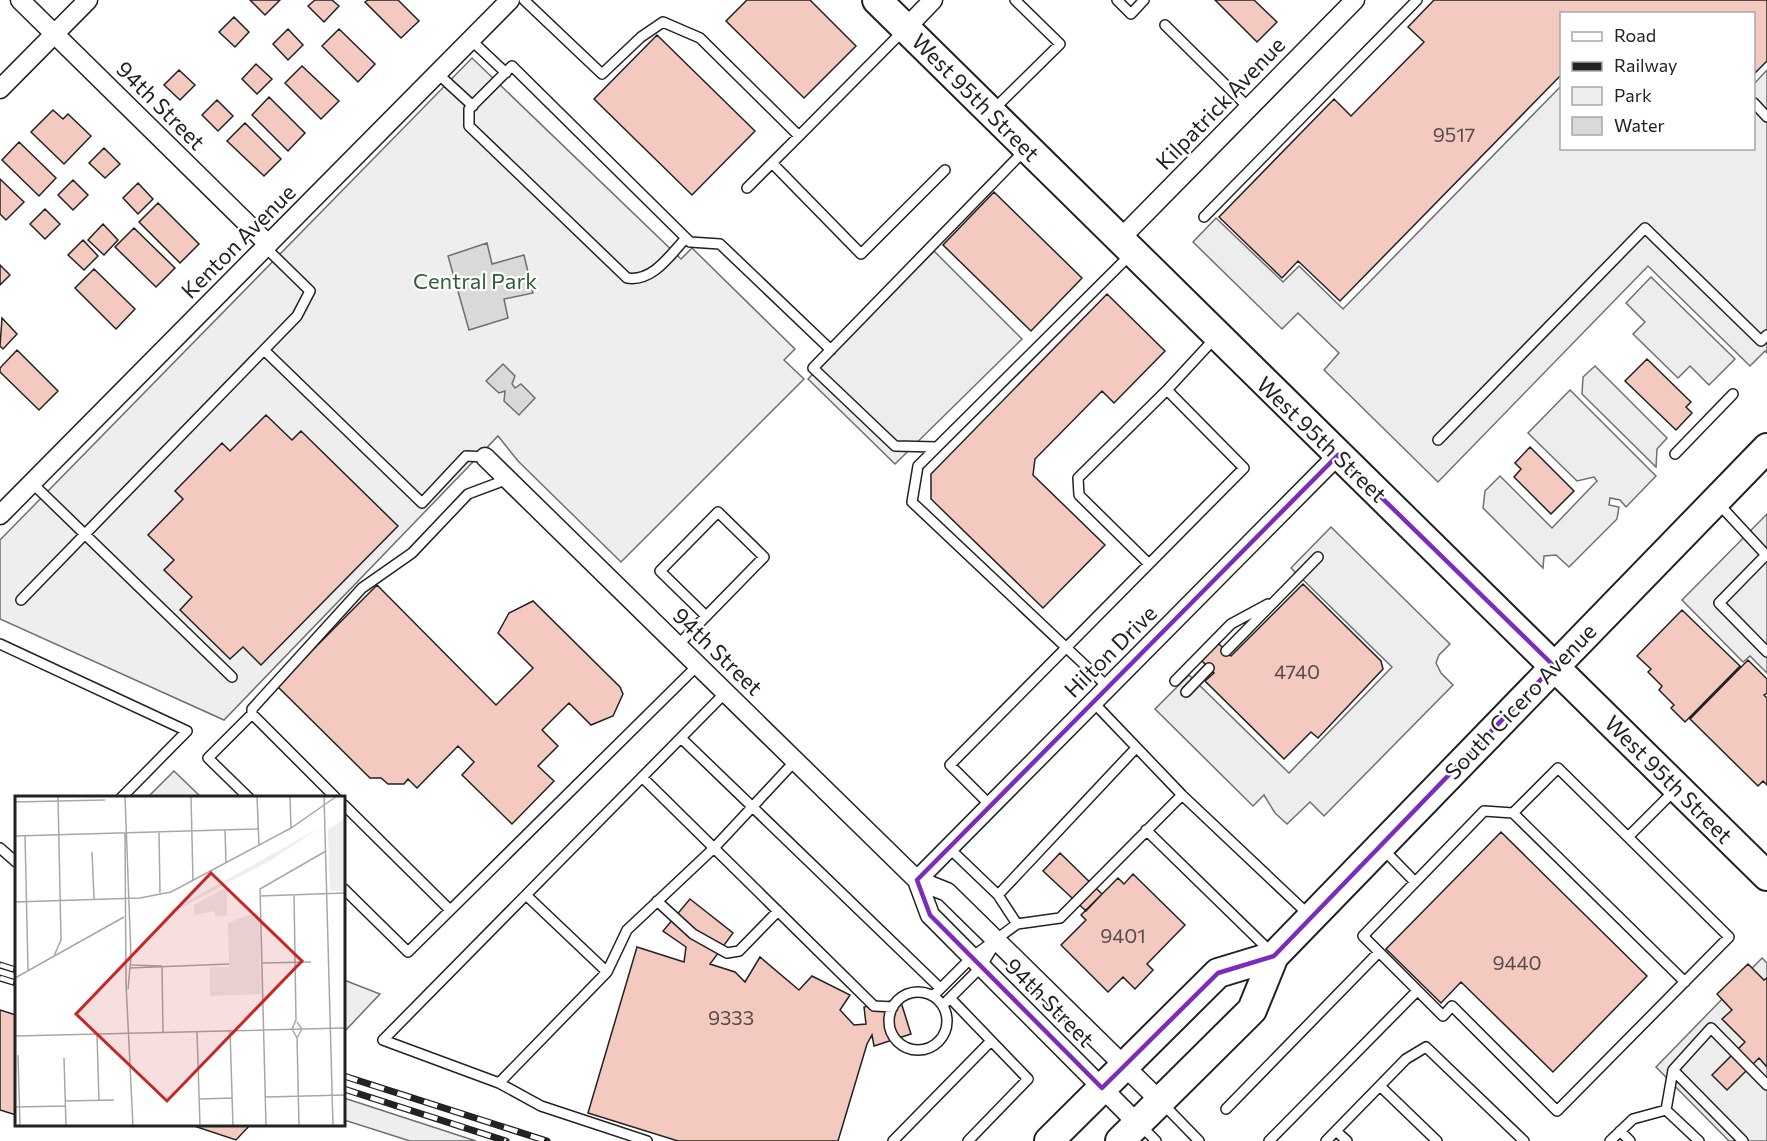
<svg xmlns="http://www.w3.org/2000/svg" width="1767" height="1141" font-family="Commissioner,sans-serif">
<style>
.green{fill:#eee;stroke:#6f6f6f;stroke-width:1.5}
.parking{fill:#ededed;stroke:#6f6f6f;stroke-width:1.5}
.water{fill:#d9d9d9;stroke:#6f6f6f;stroke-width:1.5}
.building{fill:#f3c9c0;stroke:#222;stroke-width:1.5}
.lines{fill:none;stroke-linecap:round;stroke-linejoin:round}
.lane-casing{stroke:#222;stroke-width:12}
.street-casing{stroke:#222;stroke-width:21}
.primary-casing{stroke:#222;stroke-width:32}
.lane{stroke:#fff;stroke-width:9}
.street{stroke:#fff;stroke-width:18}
.primary{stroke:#fff;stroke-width:28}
.rail-casing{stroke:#222;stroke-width:7}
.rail{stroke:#fff;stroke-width:4.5;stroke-dasharray:14;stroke-linecap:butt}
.marked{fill:none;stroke:#7b2cbf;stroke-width:4.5;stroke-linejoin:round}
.labels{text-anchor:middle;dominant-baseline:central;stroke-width:4.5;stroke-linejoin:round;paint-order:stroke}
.number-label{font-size:20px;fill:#564c4a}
.street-label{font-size:22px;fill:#222;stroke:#fff}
.park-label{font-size:22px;fill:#2f5e38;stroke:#fff}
.inset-road{fill:none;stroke:#a7a7a7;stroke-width:1.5}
.view{fill:#c62828;fill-opacity:0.15;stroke:#c62828;stroke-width:3}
.inset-edge{fill:none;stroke:#222;stroke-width:3}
</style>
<rect width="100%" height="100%" fill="#fff"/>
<!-- green -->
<path class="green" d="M472,58L681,259L692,248L795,349L784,360L804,379L621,562L518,461L498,436L224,720L0,619V540Z
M174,771L201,797H148Z
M344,980L380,994L344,1032Z
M344,1098L476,1141H410L344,1120Z"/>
<!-- parking -->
<path class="parking" d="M1767,70V353L1765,351L1750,366L1648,266L1438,482L1324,370L1339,353L1298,313L1282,329L1193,242L1216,218L1283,282L1299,266L1343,309L1561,86L1562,148H1754V84Z
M934,251L1022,339L895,464L808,379Z
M1651,277L1735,359L1709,385L1690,366L1678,378L1633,334L1645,322L1626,303Z
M1595,366L1667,438L1657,449L1656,467L1582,394L1583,377Z
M1570,390L1656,476L1626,507L1620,500L1610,498L1609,505L1619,507L1617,519L1569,567L1556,555L1544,556L1543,568L1483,508L1485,491L1500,476L1552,528L1597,481L1594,477L1577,481L1528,433Z
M1767,514V673L1750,656L1743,662L1682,600Z
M1331,527L1450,644L1439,655L1436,663L1441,673L1453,685L1324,816L1310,802L1287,824L1275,813L1264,795L1253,806L1155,709L1189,675L1289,773L1392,667L1291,568Z
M1762,958L1767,963V1141H1729L1656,1067Z"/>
<!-- water -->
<path class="water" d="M487,243L492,264L524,255L533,293L504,299L508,318L469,330L448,256Z
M503,364L515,376L512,384L515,388L521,384L535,398L519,415L504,401L505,391L499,393L486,381Z"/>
<!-- building -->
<path class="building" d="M250,0H280L265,15Z
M315,0H332L339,6L324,22L308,6Z
M368,0H398L419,21L401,38L365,2Z
M747,0H810L856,46L804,98L726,21Z
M1215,0H1254L1277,22L1257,42Z
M1434,0H1767V61L1754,74V14H1562V74L1340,301L1298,261L1282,278L1219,217L1334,99L1351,116L1424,42L1408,27Z
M234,17L249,32L235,47L219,32Z
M288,29L303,45L288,60L273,44Z
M339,29L375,64L358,82L322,46Z
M657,35L755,131L692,195L594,99Z
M256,64L272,79L257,94L242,79Z
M302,66L339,101L321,119L285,83Z
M179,70L195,85L180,100L164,85Z
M269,97L305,133L288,151L252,115Z
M217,100L233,116L218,131L202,115Z
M53,110L63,119L68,114L91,136L64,164L31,132Z
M245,123L281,159L264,176L227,141Z
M19,142L56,178L39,196L2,160Z
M104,148L120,164L105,178L89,163Z
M0,179L24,202L6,220L0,214Z
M73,180L88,195L73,210L58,195Z
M138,183L153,199L138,214L123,198Z
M994,192L1082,278L1031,331L943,245Z
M158,203L199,244L180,263L139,222Z
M45,209L60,224L45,239L30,224Z
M103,224L118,240L104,255L88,240Z
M134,228L175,268L156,287L115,247Z
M83,240L98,256L84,270L68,255Z
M0,265L10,275L0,285Z
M94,269L135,309L116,329L75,288Z
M1107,294L1165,351L1114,403L1102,391L1035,459L1033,475L1105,545L1043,608L931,499V474Z
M2,318L17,334L3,349L0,346Z
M17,350L58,391L39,410L0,372V368Z
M1647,359L1691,402L1686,407L1692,413L1676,430L1625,381Z
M266,415L292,440L301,431L398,526L261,665L243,647L230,659L180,610L192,597L164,570L174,560L148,535L183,499L175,491L222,443L230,451Z
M1530,447L1574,491L1551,514L1514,477L1521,469L1515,463Z
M1303,584L1381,661L1383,669L1318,738L1311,732L1284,759L1205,681L1214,673L1201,660L1218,643L1231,656Z
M377,585L496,705L533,668L498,633L509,613L533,601L620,687L623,694L613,716L591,725L569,703L542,730L558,746L538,766L554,781L512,824L462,775L474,762L458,746L417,788L408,779L404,784H388L381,778H370L277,686Z
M1682,610L1740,666L1685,722L1671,708L1674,705L1659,690L1662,686L1648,672L1651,669L1637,656Z
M1748,660L1767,679V693L1764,695L1767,698V785L1763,781L1758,786L1690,719Z
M1501,832L1647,976L1553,1072L1461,982L1441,1003L1386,949Z
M1060,853L1102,894L1086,911L1043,871Z
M1133,874L1185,925L1147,964L1153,970L1135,989L1123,977L1108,992L1061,945L1086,920L1081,915L1118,878L1124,884Z
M690,899L733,933L710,964L735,972L745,982L760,957L799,990L812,976L850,995L840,1010L854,1025L866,1024L864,1007L900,999L911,1034L874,1046L872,1035L867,1044L838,1141H678L588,1113L637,947L684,962L686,947L663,931Z
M1748,964L1764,980L1767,978V1067L1759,1058L1727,1090L1712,1075L1745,1042L1722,1019L1732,1010L1717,994Z
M0,1010L16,1015V1115L0,1110Z
M188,1124H251L236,1140Z"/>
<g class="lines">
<!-- lane casing -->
<g class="lane-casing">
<path id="lane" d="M524,0L602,74L641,37L663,22L700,38L799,136L904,30
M1117,0L1131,14L1144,0
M1165,25L1249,108
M471,40L506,73
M437,73L473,106
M1754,103L1767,117
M992,111L1060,44L1015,0
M772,163L861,254L945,170
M747,188L799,136
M1204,217L1417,0
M686,238C670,255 653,282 627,278L469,126V109L512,66L686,238L690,242L720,244L831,350
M264,350L422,503L466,456L485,457
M1167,390L1216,337
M1438,440L1645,228L1761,341L1767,335
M937,447L895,446L813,368L1025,150
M1675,454L1733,394
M32,483L232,677
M1717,502L1766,555L1719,603L1767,652
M21,600L297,316L310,291L265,247
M0,644L187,731L121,798
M678,645L764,557L718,512L660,571L706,616
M1226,651L1318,557
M1175,681L1231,624L1268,604
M1108,687L912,502L918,466L1131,254
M1186,692L1209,668
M1093,702L1182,795L1309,915
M252,714V709L362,588L412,553L468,494L508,479
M681,738L940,988
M642,777L874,1006L893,1007
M249,798L208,758L252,714L336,798
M344,805L450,910
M991,806L950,765L1244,468L1167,390L1078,478L1079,495L1149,564
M1513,813L1484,811L1363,936L1443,1016L1452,1006L1557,1111L1729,937L1628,837L1676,789
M1146,830L1271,952
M1628,837L1558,768L1513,813L1685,982
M0,848L16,862
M949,848L998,895L1136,748
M1382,848L1415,882
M344,889L408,952L698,665
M526,895L607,972L499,1083L383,1040C497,924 612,808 726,692
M998,895L1017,924
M657,901L693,934L727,953L739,951L778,911
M607,972L627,930L714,848L796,760
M889 1021a29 29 0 1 1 58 0a29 29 0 1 1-58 0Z
M933,996L972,957L1017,924L1060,918L1182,795
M950,998L1028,1079L968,1141
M946,1002L981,967L995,944
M1673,1070L1743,1141
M499,1083L541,1106L647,1141
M1380,1086L1437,1141
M1163,1104L1199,1141
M1226,1109L1379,952
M1666,1110L1673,1070L1711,1028L1767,1085
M1139,1124L1156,1141
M1336,1131L1347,1141
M1620,1131L1630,1141
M893,1141L991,1041
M1269,1141L1417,991
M1326,1141L1406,1059L1426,1047L1524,1141
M1610,1141L1633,1119L1666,1110L1699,1141"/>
</g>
<!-- street casing -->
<g class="street-casing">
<path id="street" d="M20,0L268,244
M906,28L933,0
M0,89L88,0
M1119,240L1355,0
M485,457L917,880L947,892L1160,1101
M0,515L510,0
M917,880L1338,455
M917,880L930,915L1137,1123"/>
</g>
<!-- primary casing -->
<g class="primary-casing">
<path id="primary" d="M877,0L1767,876
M1049,1141L1218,973L1274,956
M1120,1141L1252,1010L1274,956L1767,448"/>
</g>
<!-- lane -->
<use href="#lane" class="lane"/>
<!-- street -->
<use href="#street" class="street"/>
<!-- primary -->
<use href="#primary" class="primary"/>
<!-- rail casing -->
<g class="rail-casing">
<path id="rail" d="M0,965L16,970
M0,978L16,983
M344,1076L547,1141
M344,1089L506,1141"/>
</g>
<!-- rail -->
<use href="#rail" class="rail"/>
</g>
<!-- marked area -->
<path class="marked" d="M1338,455L1554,666L1274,956L1218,973L1102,1088L930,915L917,880Z"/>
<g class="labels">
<!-- number labels -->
<g class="number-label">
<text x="1454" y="134">9517</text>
<text x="1297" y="671">4740</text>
<text x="1123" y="935">9401</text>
<text x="1517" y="962">9440</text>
<text x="731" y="1017">9333</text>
</g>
<!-- street labels -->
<g class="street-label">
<text transform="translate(976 97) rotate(45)">West 95th Street</text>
<text transform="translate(1220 103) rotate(-46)">Kilpatrick Avenue</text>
<text transform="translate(161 105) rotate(45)">94th Street</text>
<text transform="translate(238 241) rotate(-45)">Kenton Avenue</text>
<text transform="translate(1322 439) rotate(44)">West 95th Street</text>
<text transform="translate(718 651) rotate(44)">94th Street</text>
<text transform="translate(1110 651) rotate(-45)">Hilton Drive</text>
<text transform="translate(1520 701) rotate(-46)">South Cicero Avenue</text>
<text transform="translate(1669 779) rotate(45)">West 95th Street</text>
<text transform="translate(1050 1002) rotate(45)">94th Street</text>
</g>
<!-- park labels -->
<g class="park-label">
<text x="475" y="280">Central Park</text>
</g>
</g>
<!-- overview -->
<g transform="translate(15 796)">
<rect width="330" height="330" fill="#fff"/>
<path d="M330,22V95H315L313,34ZM306,31L256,64L156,117L155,115ZM212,91V120H201L198,115L179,119V109ZM244,115L246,198L195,200V171H214L213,127Z" fill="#eee"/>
<path class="inset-road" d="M110,0L116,161L113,193M176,0L178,85M242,0L244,50M275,0L276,32M309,0L318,330M0,6L90,4M210,34L211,67M144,36L145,97M110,37L111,187L118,330M10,39L13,174M0,40L243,33M77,56L79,103M279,99L281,224L277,233L282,242L284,330M245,100L330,97M0,106L125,102L156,96L276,32L322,0M39,160L46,144L43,0M247,167L296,166M116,169L147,170M147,170L148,236M114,172L214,168M0,182L109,121M182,235L185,330M215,235L218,330M82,238L84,305M0,240L330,232M282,242L287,233L282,226M3,259L5,330M49,262L51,330M251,301L330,299M184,303L217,302M50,305L99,304M0,311L50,310M251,330L245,93L311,55"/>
<path class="view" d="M196,77L287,165L152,305L61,218Z"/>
<rect width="330" height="330" class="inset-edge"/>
</g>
<!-- legend -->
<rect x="1560" y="12" width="195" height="138" fill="#ffffff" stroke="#a7a7a7" stroke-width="1.5"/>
<rect x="1572" y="32" width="30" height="9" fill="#ffffff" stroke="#a7a7a7" stroke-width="1.5"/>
<text x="1614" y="42" font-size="18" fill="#222222">Road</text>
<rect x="1572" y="62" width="30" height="9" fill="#222222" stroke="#a7a7a7" stroke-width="1.5"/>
<text x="1614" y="72" font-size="18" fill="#222222">Railway</text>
<rect x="1572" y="87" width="30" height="18" fill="#eeeeee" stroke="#a7a7a7" stroke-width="1.5"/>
<text x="1614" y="102" font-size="18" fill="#222222">Park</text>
<rect x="1572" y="117" width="30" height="18" fill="#d9d9d9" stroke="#a7a7a7" stroke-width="1.5"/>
<text x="1614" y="132" font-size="18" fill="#222222">Water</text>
</svg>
